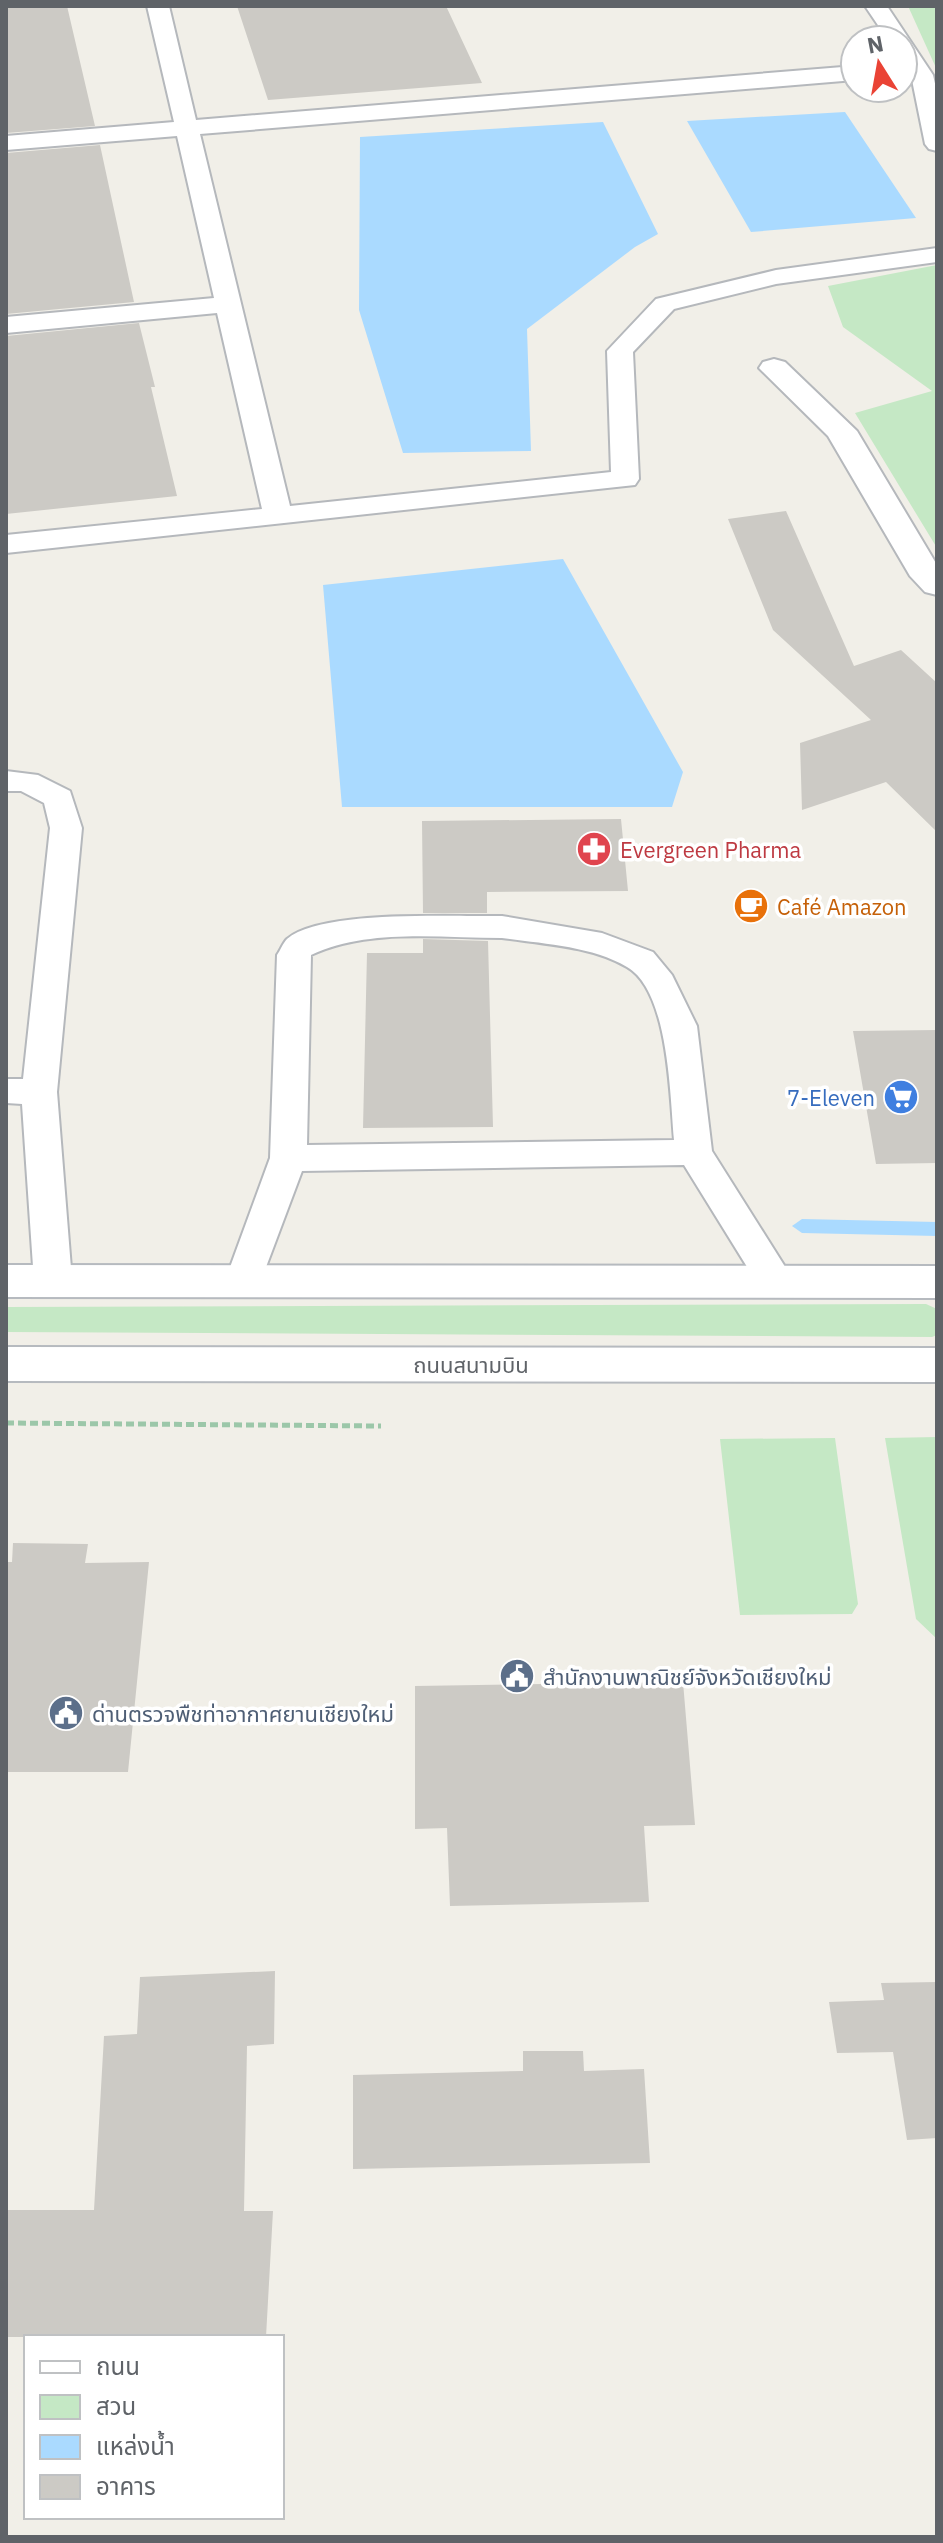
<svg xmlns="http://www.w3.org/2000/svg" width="943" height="2543" font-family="'IBM Plex Sans','Noto Sans Thai',sans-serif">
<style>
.green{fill:#c5e8c5}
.water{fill:#aadaff}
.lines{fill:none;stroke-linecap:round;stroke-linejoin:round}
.stream{fill:#aadaff;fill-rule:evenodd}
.building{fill:#cccac5}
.lane-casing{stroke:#b5b8bc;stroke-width:4}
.street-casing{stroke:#b5b8bc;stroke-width:4}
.secondary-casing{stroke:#b6babf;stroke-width:4}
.path{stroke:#9cc7a9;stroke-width:5;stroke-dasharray:8 4;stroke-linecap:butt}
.lane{fill:#fff;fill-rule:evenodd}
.street{fill:#fff;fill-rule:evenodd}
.secondary{fill:#fff;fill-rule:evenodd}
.labels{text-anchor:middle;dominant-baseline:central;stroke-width:7;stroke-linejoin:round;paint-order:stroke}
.health-label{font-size:22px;fill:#be3a42;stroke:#fff;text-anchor:start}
.food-label{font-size:22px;fill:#c56008;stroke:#fff;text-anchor:start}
.shop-label{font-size:22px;fill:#366cbe;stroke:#fff;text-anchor:end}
.street-label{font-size:22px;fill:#5f6368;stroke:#fff}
.service-label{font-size:22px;fill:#4e5e75;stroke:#fff;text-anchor:start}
</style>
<rect width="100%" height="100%" fill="#f1efe8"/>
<!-- green -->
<path class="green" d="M908,6H937V70Z
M937,265V548L855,413L932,391L843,327L828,286Z
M926,1304L937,1309V1335L932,1337L6,1332V1307Z
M937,1437V1639L916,1619L885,1438Z
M835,1438L858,1604L852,1614L740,1615L720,1439Z"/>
<!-- water -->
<path class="water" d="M845,112L916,218L751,232L687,121Z
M603,122L658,234L635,247L527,329L531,451L403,453L359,310L360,137Z
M563,559L683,772L672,807H342L323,585Z"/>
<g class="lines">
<!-- stream -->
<path class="stream" d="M802,1219L937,1222V1236L802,1233L792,1226Z"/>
</g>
<!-- building -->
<path class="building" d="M6,6H67L95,126L6,133Z
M237,6H446L482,83L268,100Z
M100,145L134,302L6,314V153Z
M139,323L155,387H151L177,496L6,514V336Z
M786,511L854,666L901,650L937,683V832L886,782L802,810L800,743L871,720L773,630L728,519Z
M621,819L628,891L487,892V913H423L422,821Z
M423,939L488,941L493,1127L363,1128L367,953H423Z
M937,1030V1163L876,1164L853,1031Z
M13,1543L88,1544L85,1563L149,1562L128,1772H6V1562H12Z
M683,1682L695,1825L644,1826L649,1902L450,1906L447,1828L415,1829V1686Z
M275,1971L274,2044L247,2046L244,2211H273L266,2337H6V2210H94L104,2036L137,2034L140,1977Z
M937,1982V2138L907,2140L893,2052L837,2053L829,2002L884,2000L881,1983Z
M523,2051H583L584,2071L644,2069L650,2163L353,2169V2075L523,2071Z"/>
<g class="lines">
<!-- lane casing -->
<g class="lane-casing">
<path id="lane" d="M147,6H169L196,120L855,66V80L200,134L290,506L611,472L607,351L656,299L776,270L937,248V262L776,284L674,309L633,352L639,479L635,485L6,553V535L262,509L217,313L6,333V317L214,298L177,136L6,150V136L174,122Z
M865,6H887L933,75L937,92V151L929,149L925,144L911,75L903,63V40H888Z
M6,771L38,775L70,791L82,828L57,1092L72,1281L66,1291L53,1295L40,1291L34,1281L22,1104L6,1103V1079H23L50,828L44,803L21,791H6Z
M502,916L602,933L653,952L672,975L697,1026L712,1151L794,1281L788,1291L775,1295L762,1291L684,1165L302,1171L257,1291L244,1295L231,1291L225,1281L270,1158L277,955C280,951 283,943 287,939C322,909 455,917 502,916ZM502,938C543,944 591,946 627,967C669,991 670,1096 674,1140L307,1145L311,955C368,928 441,938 502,938Z"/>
</g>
<!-- street casing -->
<g class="street-casing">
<path id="street" d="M774,359L785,362L857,431L937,565V595L925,592L910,576L828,436L759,368L763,362Z"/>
</g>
<!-- secondary casing -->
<g class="secondary-casing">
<path id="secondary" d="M6,1265L937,1266V1298L6,1297Z
M6,1347L937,1348V1382L6,1381Z"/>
</g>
<!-- path -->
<path class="path" d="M6,1423L381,1426"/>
<!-- lane -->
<use href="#lane" class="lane"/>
<!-- street -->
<use href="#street" class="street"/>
<!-- secondary -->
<use href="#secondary" class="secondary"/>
</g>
<!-- icons -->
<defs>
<g id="pharmacy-disc" transform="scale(1.8)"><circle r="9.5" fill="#e0444e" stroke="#fff"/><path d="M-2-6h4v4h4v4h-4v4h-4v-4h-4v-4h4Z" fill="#fff"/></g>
<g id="cafe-disc" transform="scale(1.8)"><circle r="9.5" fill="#e8710a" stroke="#fff"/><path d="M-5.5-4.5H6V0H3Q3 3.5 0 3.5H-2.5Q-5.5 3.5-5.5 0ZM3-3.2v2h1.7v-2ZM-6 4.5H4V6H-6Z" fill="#fff"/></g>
<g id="supermarket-disc" transform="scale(1.8)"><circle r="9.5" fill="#3f7fe0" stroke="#fff"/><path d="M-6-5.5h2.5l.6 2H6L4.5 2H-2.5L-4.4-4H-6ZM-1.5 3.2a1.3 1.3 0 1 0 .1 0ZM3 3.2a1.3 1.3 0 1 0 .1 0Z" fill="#fff"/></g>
<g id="civic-disc" transform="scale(1.8)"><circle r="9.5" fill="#5c6f8a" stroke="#fff"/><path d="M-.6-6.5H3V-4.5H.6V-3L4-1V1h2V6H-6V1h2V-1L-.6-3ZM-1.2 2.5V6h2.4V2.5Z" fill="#fff"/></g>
</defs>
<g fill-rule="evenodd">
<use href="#pharmacy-disc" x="594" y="849"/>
<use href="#cafe-disc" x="751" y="906"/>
<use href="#supermarket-disc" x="901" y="1097"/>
<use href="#civic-disc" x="517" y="1676"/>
<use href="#civic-disc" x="66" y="1713"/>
</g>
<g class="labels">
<!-- health labels -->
<g class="health-label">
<text x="620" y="849">Evergreen Pharma</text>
</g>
<!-- food labels -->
<g class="food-label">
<text x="777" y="906">Café Amazon</text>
</g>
<!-- shop labels -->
<g class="shop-label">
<text x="875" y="1097">7-Eleven</text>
</g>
<!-- street labels -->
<g class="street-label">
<text x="471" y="1364">ถนนสนามบิน</text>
</g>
<!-- service labels -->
<g class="service-label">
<text x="543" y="1676">สำนักงานพาณิชย์จังหวัดเชียงใหม่</text>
<text x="92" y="1713">ด่านตรวจพืชท่าอากาศยานเชียงใหม่</text>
</g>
</g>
<!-- border -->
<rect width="943" height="2543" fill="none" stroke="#5f6368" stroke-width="16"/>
<!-- legend -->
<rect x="24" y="2335" width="260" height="184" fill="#ffffff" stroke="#bfc1c3" stroke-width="2"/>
<rect x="40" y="2361" width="40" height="12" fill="#ffffff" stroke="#bfc1c3" stroke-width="2"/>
<text x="96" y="2375" font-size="24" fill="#5f6368">ถนน</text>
<rect x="40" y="2395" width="40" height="24" fill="#c5e8c5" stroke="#bfc1c3" stroke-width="2"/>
<text x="96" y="2415" font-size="24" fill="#5f6368">สวน</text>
<rect x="40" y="2435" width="40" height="24" fill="#aadaff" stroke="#bfc1c3" stroke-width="2"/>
<text x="96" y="2455" font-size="24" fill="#5f6368">แหล่งน้ำ</text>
<rect x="40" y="2475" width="40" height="24" fill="#cccac5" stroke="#bfc1c3" stroke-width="2"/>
<text x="96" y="2495" font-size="24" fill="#5f6368">อาคาร</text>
<!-- north arrow -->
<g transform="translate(879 64) rotate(349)"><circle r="38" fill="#ffffff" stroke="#bfc1c3" stroke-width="2"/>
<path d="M0-6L14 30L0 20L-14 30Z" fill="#ea4335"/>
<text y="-12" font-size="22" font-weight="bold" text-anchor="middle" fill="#5f6368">N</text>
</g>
</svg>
